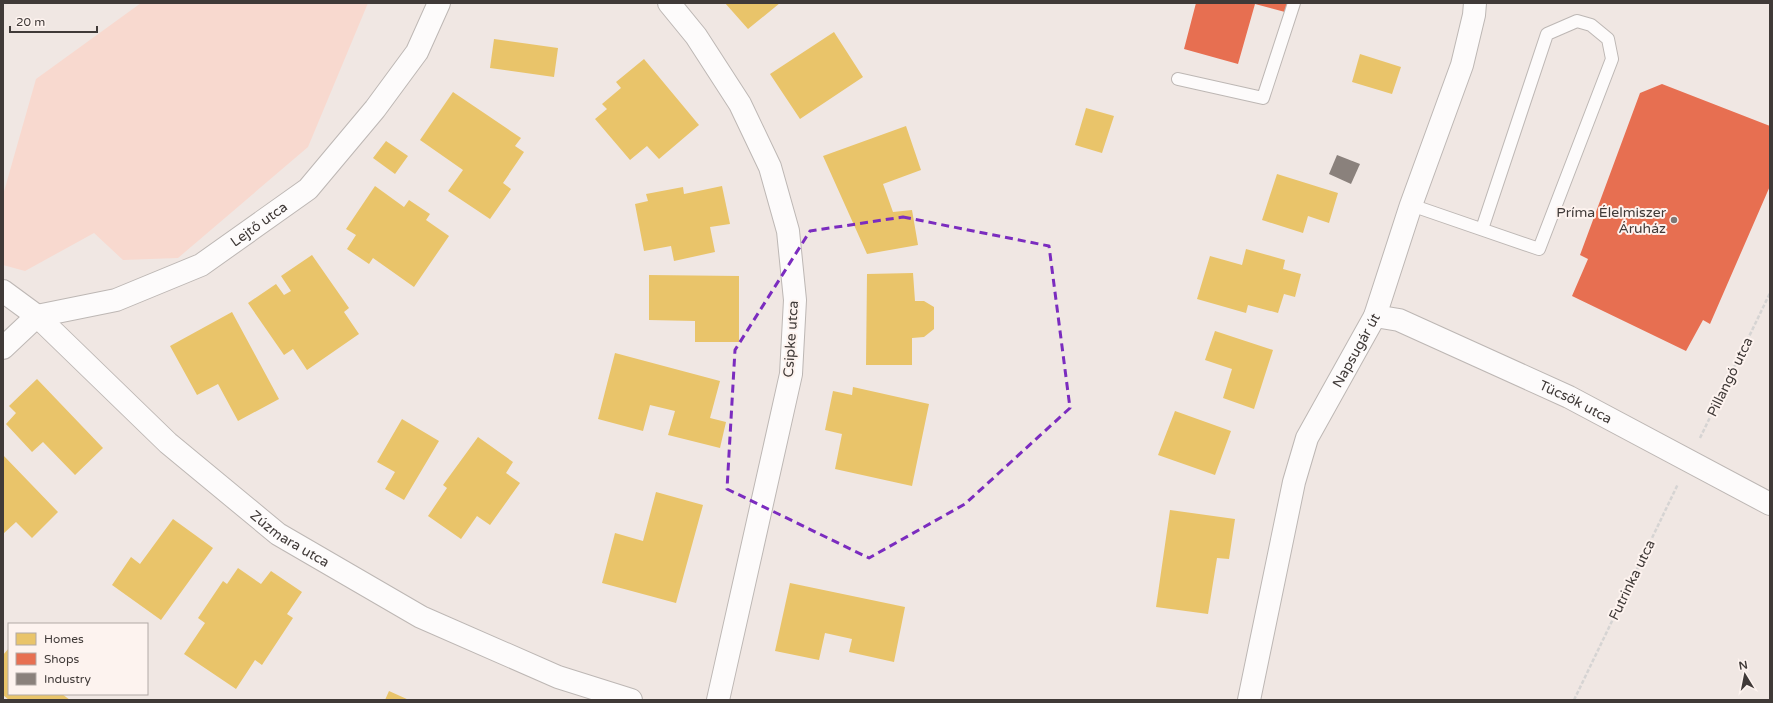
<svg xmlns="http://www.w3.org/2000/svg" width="1773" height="703" font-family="'Varela Round',sans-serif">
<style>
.green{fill:#f8d9cf}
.homes{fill:#e9c46a}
.shops{fill:#e76f51}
.industry{fill:#8a817c}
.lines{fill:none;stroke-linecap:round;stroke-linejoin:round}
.lane-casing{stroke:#bdb7b4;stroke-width:14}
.street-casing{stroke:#bdb7b4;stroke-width:24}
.path{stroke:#d6d4d3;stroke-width:2.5;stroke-dasharray:4 2;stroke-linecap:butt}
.lane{stroke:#fdfbfb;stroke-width:12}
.street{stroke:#fdfbfb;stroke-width:22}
.marked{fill:none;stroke:#7b2cbf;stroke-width:3;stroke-dasharray:8 5;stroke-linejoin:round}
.poi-dot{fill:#7e7774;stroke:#fdf3ef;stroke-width:1.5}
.labels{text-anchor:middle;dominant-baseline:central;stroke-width:4;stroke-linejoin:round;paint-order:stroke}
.poi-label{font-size:14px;fill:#403a38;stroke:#fdf3ef;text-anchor:end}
.street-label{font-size:14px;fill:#403a38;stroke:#fdf3ef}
</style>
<rect width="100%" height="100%" fill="#f0e7e3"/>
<!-- green -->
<path class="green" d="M141,3H368L308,147L178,258L123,260L94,233L25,271L3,265V195L36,79Z"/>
<!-- homes -->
<path class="homes" d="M725,3H780L748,29Z
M834,32L863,77L800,119L770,74Z
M494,39L558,48L554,77L490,68Z
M1360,54L1401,67L1392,94L1352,82Z
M644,59L699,125L659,159L647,146L630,160L595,119L607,109L602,104L621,88L616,82Z
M453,92L521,138L515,146L524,152L503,183L511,189L490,219L448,191L463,170L420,140Z
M1086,108L1114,116L1102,153L1075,145Z
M906,126L921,170L883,184L893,212L912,210L918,245L867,254L823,156Z
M386,141L408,156L395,174L373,158Z
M1277,174L1338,193L1329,223L1308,216L1303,233L1262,220Z
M375,186L404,207L409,200L430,214L426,220L449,236L414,287L373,258L369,264L347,249L356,235L346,229Z
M722,186L730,224L710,227L715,252L674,261L671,246L644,251L635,204L648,201L646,194L683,187L684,194Z
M1246,249L1285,260L1283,269L1301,274L1295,297L1284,294L1278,313L1248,305L1246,313L1197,299L1210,256L1242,265Z
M312,255L349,308L344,312L359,334L307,370L293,349L284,355L248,303L276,284L284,295L291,291L281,276Z
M913,273L915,301H924L934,307V329L924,337L912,338V365H866L867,274Z
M649,275L739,276V342H695V321L649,320Z
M232,312L279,399L238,421L218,384L197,395L170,346Z
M1215,331L1273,350L1254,409L1223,398L1232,369L1205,360Z
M615,353L720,381L710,418L726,422L720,448L668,435L675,411L650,405L643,431L598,419Z
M37,379L103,448L75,475L43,442L32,452L6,424L16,413L9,406Z
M853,387L929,404L912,486L835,469L842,434L825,430L833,391L852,395Z
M1175,411L1231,431L1215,475L1158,455Z
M402,419L439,441L404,500L385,489L395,472L377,462Z
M478,437L513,462L506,473L520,483L490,525L477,516L461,539L428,516L447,488L443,485Z
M3,455L58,512L32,538L16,522L3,534Z
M656,492L703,505L676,603L602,583L615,533L643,541Z
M1170,510L1235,519L1229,559L1217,558L1208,614L1156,607Z
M173,519L213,548L161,620L112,585L131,557L140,564Z
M238,568L261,584L271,571L302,592L287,614L293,618L262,665L255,660L236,689L184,654L205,623L198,618L223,581L227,584Z
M790,583L905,607L894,662L849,652L852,639L825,633L819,660L775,651Z
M9,648V694H62L70,700H9L3,695V655Z
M389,691L409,700H385Z"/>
<!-- shops -->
<path class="shops" d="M1196,3H1288L1285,12L1255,4L1238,64L1184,49Z
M1662,84L1770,126V186L1710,324L1703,320L1686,351L1572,296L1588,259L1580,255L1640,93Z"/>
<!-- industry -->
<path class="industry" d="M1337,155L1360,164L1351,184L1329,174Z"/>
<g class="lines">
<!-- lane casing -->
<g class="lane-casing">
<path id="lane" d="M1178,79L1263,98L1294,3
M1411,205L1539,249L1612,59L1608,39L1591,25L1577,21L1547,34L1482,229"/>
</g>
<!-- street casing -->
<g class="street-casing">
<g id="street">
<path d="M669,3L696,36L740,104L770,167L788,231L795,300L791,374L718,700"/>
<path id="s1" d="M3,291L37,316L168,443L278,534L421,617L558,677L631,700"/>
<path id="s2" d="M1375,316L1399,320L1569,397L1770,504"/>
<path id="s3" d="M3,348L37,316L116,300L201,265L308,189L375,109L417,52L439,3"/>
<path id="s4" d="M1249,700L1294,482L1307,438L1375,316L1411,205L1462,65L1474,15L1475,3"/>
</g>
</g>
<!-- path -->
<path class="path" d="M1700,438L1770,293
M1574,700L1678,484"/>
<!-- lane -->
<use href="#lane" class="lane"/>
<!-- street -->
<use href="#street" class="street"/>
</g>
<!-- marked area -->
<path class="marked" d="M903,217L1049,246L1070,408L965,504L869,558L727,489L735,350L810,231Z"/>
<!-- markers -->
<circle class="poi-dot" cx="1674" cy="220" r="4"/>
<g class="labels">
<!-- poi labels -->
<g class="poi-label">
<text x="1666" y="212">Príma Élelmiszer<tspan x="1666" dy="16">Áruház</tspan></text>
</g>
<!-- street labels -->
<g class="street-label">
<text stroke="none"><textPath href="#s3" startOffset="290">Lejtő utca</textPath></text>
<text transform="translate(791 339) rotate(-86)">Csipke utca</text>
<text stroke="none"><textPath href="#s4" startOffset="369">Napsugár út</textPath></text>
<text transform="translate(1730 377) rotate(-64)">Pillangó utca</text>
<text stroke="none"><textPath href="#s2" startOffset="219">Tücsök utca</textPath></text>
<text stroke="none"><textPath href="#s1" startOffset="380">Zúzmara utca</textPath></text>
<text transform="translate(1632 580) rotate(-64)">Futrinka utca</text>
</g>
</g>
<!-- border -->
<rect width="1773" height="703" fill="none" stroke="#403a38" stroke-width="8"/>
<!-- legend -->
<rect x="8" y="623" width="140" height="72" fill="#fdf3ef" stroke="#b1a9a6"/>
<rect x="16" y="633" width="20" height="12" fill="#e9c46a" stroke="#b1a9a6"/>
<text x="44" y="643" font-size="12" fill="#403a38">Homes</text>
<rect x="16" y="653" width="20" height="12" fill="#e76f51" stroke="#b1a9a6"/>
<text x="44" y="663" font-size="12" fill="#403a38">Shops</text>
<rect x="16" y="673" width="20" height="12" fill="#8a817c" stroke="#b1a9a6"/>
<text x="44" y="683" font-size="12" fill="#403a38">Industry</text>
<!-- north arrow -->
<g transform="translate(1745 675) rotate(350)" stroke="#fdf3ef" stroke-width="3" paint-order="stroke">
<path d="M0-3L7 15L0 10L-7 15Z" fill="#403a38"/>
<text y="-6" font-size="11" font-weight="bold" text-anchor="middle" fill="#403a38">N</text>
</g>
<!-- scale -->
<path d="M10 26v6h87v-6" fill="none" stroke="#403a38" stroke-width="2"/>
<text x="16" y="26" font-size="12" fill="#403a38" stroke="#fdf3ef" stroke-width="3" paint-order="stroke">20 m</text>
</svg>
